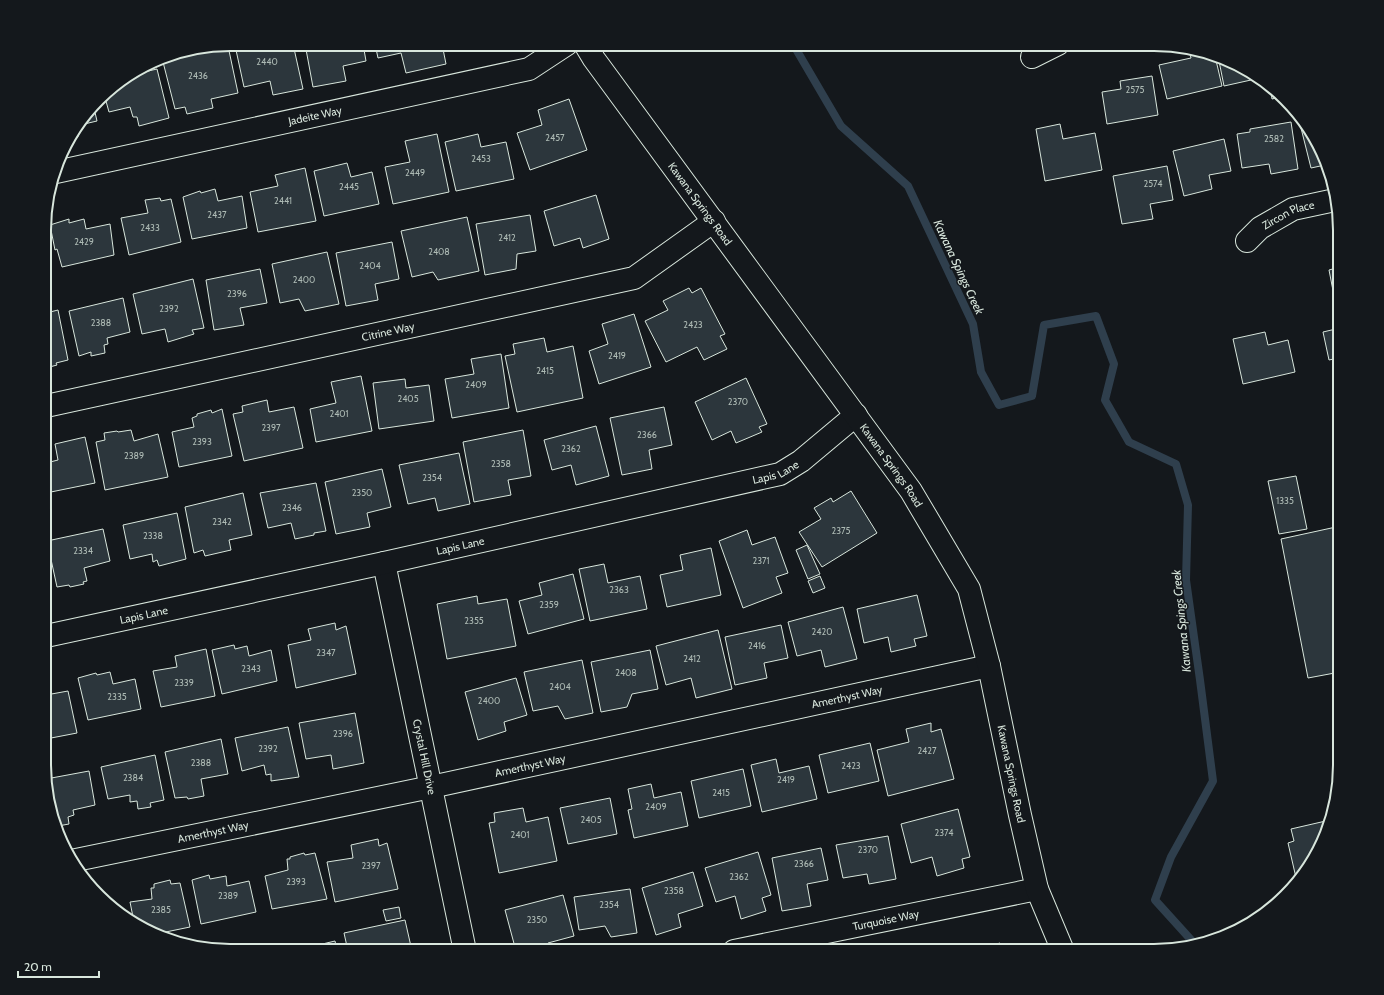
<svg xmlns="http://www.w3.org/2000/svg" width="1384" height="995" font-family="Cabin,sans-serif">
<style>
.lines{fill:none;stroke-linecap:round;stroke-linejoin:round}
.stream{stroke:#2f3f4d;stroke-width:8}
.building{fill:#2c363c;stroke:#d8e6dc}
.minor-casing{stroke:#d8e6dc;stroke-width:24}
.tertiary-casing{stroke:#d8e6dc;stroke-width:24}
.minor{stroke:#14181c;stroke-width:22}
.tertiary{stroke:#14181c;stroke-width:22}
.labels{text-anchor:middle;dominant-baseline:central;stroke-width:3;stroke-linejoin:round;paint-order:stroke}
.number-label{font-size:9px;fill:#adbab4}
.street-label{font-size:11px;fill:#d8e6dc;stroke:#14181c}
.water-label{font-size:12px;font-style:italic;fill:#d8e6dc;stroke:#14181c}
.rim{fill:none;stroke:#d8e6dc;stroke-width:2}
</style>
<rect width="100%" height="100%" fill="#14181c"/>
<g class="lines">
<!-- stream -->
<path class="stream" d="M793,44L841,126L908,186L973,324L981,372L999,405L1032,396L1044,325L1096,316L1114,364L1105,400L1129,442L1176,464L1188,505L1186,580L1200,680L1213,781L1171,857L1155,900L1193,942"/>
</g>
<!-- building -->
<path class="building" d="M263,44H293L303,89L273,95L270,81L244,87L236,50Z
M305,44H363L366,61L343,66L346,81L313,87Z
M375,44H442L446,64L406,73L401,53L378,58Z
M479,44H493L481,49Z
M228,46L238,93L211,99L213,108L187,114L185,107L175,109L163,62Z
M1189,50L1215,56L1222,86L1167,99L1159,65L1191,58Z
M1218,56L1225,58L1260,78L1224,86Z
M157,69L169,118L139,126L137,117H133L130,107L109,112L104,94L107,90L131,75Z
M1152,76L1158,115L1107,124L1102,92L1121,89L1120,81Z
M1270,86L1280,97L1272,99Z
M569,99L587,150L530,170L517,133L542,125L538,110Z
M94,108L97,121L80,125Z
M1291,122L1298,169L1271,174L1269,164L1242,168L1237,134L1250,132V129Z
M1060,124L1063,139L1095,133L1102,170L1045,181L1036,129Z
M1300,124L1321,147L1325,165L1311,168Z
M76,130L78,137L70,139Z
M437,134L449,192L393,204L385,167L410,162L405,141Z
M478,134L481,147L506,142L514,179L456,191L445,142Z
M1224,139L1231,171L1209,175L1212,189L1184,196L1173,151Z
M347,163L351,177L372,172L379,204L324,216L314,171Z
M1167,166L1173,200L1150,204L1153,219L1122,224L1113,176Z
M305,168L316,221L258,232L250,192L278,186L275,175Z
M215,189L218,201L242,196L247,228L192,239L183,197L200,191L201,193Z
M596,195L609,239L583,248L580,238L554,246L544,211Z
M160,198L161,201L171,199L181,242L129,255L121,218L148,213L145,200Z
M530,215L536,251L517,254L516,269L485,275L476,224Z
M467,217L479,271L438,280L433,272L412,277L401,231Z
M69,219V223L84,219L86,229L110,224L114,255L62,267L57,249L55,250L50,225Z
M392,242L399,279L375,284L378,300L346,306L336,253Z
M327,252L339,304L305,311L299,299L280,303L272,264Z
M1340,267V306H1336L1329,270Z
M260,269L267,303L240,308L244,325L214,330L206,280Z
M193,279L204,328L192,330L194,334L168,342L165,329L142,334L133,294Z
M689,288L692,293L701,288L725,334L720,336L727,349L704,360L697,347L666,362L645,321L668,310L663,301Z
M123,298L130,332L107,338L108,344L104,345L105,353L91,356V352L79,356L69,311Z
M58,310L68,360L56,363L57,365L46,368V313Z
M634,314L651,367L599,384L589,351L608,344L602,324Z
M1340,328V366L1338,358L1329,360L1323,332Z
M1265,332L1268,345L1288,340L1295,372L1243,384L1233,339Z
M544,338L547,352L573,346L583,398L517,412L505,356L515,354L513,344Z
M501,354L509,408L452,418L445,379L474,374L471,359Z
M361,376L372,431L316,442L310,409L336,403L331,382Z
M746,378L767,424L759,427L762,432L736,443L731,431L712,440L695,402Z
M405,379L406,388L429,385L434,421L379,429L373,383Z
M267,400L269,412L294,407L303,448L244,461L233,414L243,412L242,406Z
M664,407L672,445L649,450L652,469L622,475L610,418Z
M222,409L232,456L179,467L172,432L194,427L192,418L197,416V414L211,410L212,413Z
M596,426L609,476L576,485L571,465L552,470L544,440Z
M131,430L134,441L158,434L168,477L105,490L96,442L105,440L104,433L117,431L118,432Z
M523,430L531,476L508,480L511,495L474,502L463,442Z
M85,437L95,483L46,493V463L58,460L55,444Z
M459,453L470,504L438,511L435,498L408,504L399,465Z
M382,469L391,507L367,513L370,527L336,534L325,482Z
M1296,476L1307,529L1279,534L1268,481Z
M316,483L326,531L314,533V535L295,539L291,523L268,528L260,493Z
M851,491L877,533L822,567L799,532L821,519L814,508L831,498L833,502Z
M243,493L252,535L229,540L231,550L205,556L203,550L194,553L185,507Z
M177,513L186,559L159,566L157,560L153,562L152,554L130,559L123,525Z
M1336,527L1340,546V672L1308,678L1281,539Z
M103,529L110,561L84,568L87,581L83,582L84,584L70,587L69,585L57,587L47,541Z
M747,530L752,545L775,537L788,573L776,577L782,593L743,608L719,541Z
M807,545L820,574L808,579L796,550Z
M711,548L721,595L667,607L660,575L683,570L680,555Z
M604,564L608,583L640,576L647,609L590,621L579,569Z
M573,574L584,619L528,634L519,601L542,595L539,583Z
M820,576L825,588L813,593L808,581Z
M917,595L927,636L914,639L916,646L891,652L888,637L864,643L857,609Z
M477,596L478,604L507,599L516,646L447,659L437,604Z
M843,607L857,659L825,667L821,650L797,656L788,622Z
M335,623L336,630L346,626L356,674L296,688L288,645L311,640L308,629Z
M781,625L788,658L764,663L767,678L735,685L725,637Z
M718,630L732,689L696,698L691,678L666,685L656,646Z
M234,645L235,649L247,646L249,656L271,650L277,681L222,694L212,650Z
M206,649L215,696L161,707L153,671L177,667L175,656Z
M650,650L658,689L632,694L627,707L601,712L591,662Z
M582,660L593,713L565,719L558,706L533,711L524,672Z
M110,672L113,684L135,679L141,709L88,720L78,678L96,673L97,675Z
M516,678L527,715L504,722L506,731L478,740L465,692Z
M68,691L77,733L46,739V695Z
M355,713L364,763L333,769L331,755L306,759L299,723Z
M1340,713V740L1334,714Z
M931,723V732L941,729L954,779L888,796L877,750L909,742L906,729Z
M288,727L299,777L271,781V774L266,775L264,765L242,771L235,738Z
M221,739L228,774L201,779L204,796L188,799L187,797L175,798L165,752Z
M870,743L879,781L828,793L819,755Z
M155,755L164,800L150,803L151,807L138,809L137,801L130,802V795L108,799L101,767Z
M776,759L779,773L809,766L817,799L762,812L751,765Z
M743,769L751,806L699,818L691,781Z
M89,771L95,805L73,810L74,815L68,817L69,824L58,826L46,789V779Z
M651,784L654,798L681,792L688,826L634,838L628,810L632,809L628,789Z
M610,798L617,834L568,844L560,808Z
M523,808L526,822L548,817L557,861L499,873L489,823L495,822L494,813Z
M958,809L970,857L962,859L964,868L937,876L932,857L911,863L901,824Z
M1330,820L1326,836L1302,879L1297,882L1288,843L1294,841L1291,829Z
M888,836L896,879L869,884L867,874L843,878L836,845Z
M378,839L379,846L387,843L398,889L335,902L327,862L353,858L351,845Z
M821,848L828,880L807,884L811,906L782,911L772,858Z
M758,852L771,895L762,898L766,911L741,919L735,896L716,902L705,868Z
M304,853L305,855L315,853L327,899L272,909L265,876L288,870L287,859H290V857Z
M693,872L703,906L678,914L681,927L656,935L642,888Z
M209,875L210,879L226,876L227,886L249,881L256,912L201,924L192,880Z
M170,880L171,884L180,883L190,927L156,934L134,922L130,902L152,899L151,888H154V884Z
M630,889L637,933L611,937L605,926L579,930L574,897Z
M563,895L574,936L548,943L550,951H526L525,947L520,951H516L505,910Z
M114,904L116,912L110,905Z
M399,907L401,918L386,921L383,910Z
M405,920L412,951H348L344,933Z
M335,941L337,951H293Z
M1000,943L1002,951H980L979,949Z"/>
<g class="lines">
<!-- minor casing -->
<g class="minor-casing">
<g id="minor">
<path d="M1032,57L1058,44"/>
<path id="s1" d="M56,172L529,69L567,44"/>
<path id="s2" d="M1247,241L1260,228L1293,209L1335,200"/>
<path id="s3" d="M46,406L634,278L714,221"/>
<path id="s4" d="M384,563L465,951"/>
<path id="s5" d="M46,636L384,563L780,474L801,461L856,415"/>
<path id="s6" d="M71,861L431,787L989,666"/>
<path id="s7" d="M734,951L1037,889"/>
</g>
</g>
<!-- tertiary casing -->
<g class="tertiary-casing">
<g id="tertiary">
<path id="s8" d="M585,44L594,59L911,491L969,589L989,666L1020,815L1037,889L1063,951"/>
</g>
</g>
<!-- minor -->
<use href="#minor" class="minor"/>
<!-- tertiary -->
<use href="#tertiary" class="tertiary"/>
</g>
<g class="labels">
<!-- number labels -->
<g class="number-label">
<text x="267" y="61">2440</text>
<text x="198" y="75">2436</text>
<text x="1135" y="89">2575</text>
<text x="555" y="137">2457</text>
<text x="1274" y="138">2582</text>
<text x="481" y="158">2453</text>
<text x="415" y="172">2449</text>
<text x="1153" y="183">2574</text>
<text x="349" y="186">2445</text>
<text x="283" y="200">2441</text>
<text x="217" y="214">2437</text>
<text x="150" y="227">2433</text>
<text x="507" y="237">2412</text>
<text x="84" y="241">2429</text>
<text x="439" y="251">2408</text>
<text x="370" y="265">2404</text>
<text x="304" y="279">2400</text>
<text x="237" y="293">2396</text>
<text x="169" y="308">2392</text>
<text x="101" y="322">2388</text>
<text x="693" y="324">2423</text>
<text x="617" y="355">2419</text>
<text x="545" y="370">2415</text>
<text x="476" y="384">2409</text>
<text x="408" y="398">2405</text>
<text x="738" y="401">2370</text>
<text x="339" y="413">2401</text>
<text x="271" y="427">2397</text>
<text x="647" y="434">2366</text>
<text x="202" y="441">2393</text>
<text x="571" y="448">2362</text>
<text x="134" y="455">2389</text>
<text x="501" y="463">2358</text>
<text x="432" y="477">2354</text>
<text x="362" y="492">2350</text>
<text x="1285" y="500">1335</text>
<text x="292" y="507">2346</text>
<text x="222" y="521">2342</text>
<text x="841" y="530">2375</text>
<text x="153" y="535">2338</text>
<text x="83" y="550">2334</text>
<text x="761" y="560">2371</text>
<text x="619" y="589">2363</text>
<text x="549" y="604">2359</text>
<text x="474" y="620">2355</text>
<text x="822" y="631">2420</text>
<text x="757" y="645">2416</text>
<text x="326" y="652">2347</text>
<text x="692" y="658">2412</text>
<text x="251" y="668">2343</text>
<text x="626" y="672">2408</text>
<text x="184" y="682">2339</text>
<text x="560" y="686">2404</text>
<text x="117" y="696">2335</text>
<text x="489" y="700">2400</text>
<text x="343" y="733">2396</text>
<text x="268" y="748">2392</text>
<text x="927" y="750">2427</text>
<text x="201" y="762">2388</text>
<text x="851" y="765">2423</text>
<text x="133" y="777">2384</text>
<text x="786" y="779">2419</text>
<text x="721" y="792">2415</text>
<text x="656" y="806">2409</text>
<text x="591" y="819">2405</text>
<text x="944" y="832">2374</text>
<text x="520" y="834">2401</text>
<text x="868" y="849">2370</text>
<text x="804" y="863">2366</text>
<text x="371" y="865">2397</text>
<text x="739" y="876">2362</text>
<text x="296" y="881">2393</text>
<text x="674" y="890">2358</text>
<text x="228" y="895">2389</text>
<text x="609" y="904">2354</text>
<text x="161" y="909">2385</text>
<text x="537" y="919">2350</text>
</g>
<!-- street labels -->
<g class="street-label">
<text stroke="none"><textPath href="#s1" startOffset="265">Jadeite Way</textPath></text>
<text stroke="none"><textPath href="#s8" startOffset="197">Kawana Springs Road</textPath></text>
<text stroke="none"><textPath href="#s2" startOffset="50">Zircon Place</textPath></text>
<text stroke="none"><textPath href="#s3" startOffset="350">Citrine Way</textPath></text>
<text stroke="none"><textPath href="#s8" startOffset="521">Kawana Springs Road</textPath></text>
<text stroke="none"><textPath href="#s5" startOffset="748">Lapis Lane</textPath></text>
<text stroke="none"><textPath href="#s5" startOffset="424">Lapis Lane</textPath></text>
<text stroke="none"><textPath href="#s5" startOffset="100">Lapis Lane</textPath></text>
<text stroke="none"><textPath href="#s6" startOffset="793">Amerthyst Way</textPath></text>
<text stroke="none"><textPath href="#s4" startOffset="198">Crystal Hill Drive</textPath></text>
<text stroke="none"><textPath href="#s6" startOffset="469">Amerthyst Way</textPath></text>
<text stroke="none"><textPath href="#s8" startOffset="857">Kawana Springs Road</textPath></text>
<text stroke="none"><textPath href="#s6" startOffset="145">Amerthyst Way</textPath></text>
<text stroke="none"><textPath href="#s7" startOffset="155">Turquoise Way</textPath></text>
</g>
<!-- water labels -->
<g class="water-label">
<text transform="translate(959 267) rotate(65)">Kawana Spings Creek</text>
<text transform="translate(1181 621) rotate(-96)">Kawana Spings Creek</text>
</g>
</g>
<!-- crop -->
<path d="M0 0H1384V995H0ZM230 51H1154A179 179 0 0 1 1333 230V765A179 179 0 0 1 1154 944H230A179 179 0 0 1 51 765V230A179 179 0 0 1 230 51Z" fill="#14181c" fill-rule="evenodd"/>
<path class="rim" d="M230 51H1154A179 179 0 0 1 1333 230V765A179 179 0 0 1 1154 944H230A179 179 0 0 1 51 765V230A179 179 0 0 1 230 51Z"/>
<!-- scale -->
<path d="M18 971v6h81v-6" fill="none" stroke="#d8e6dc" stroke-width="2"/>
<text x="24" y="971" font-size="12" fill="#d8e6dc" stroke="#14181c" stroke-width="3" paint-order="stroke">20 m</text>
</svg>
